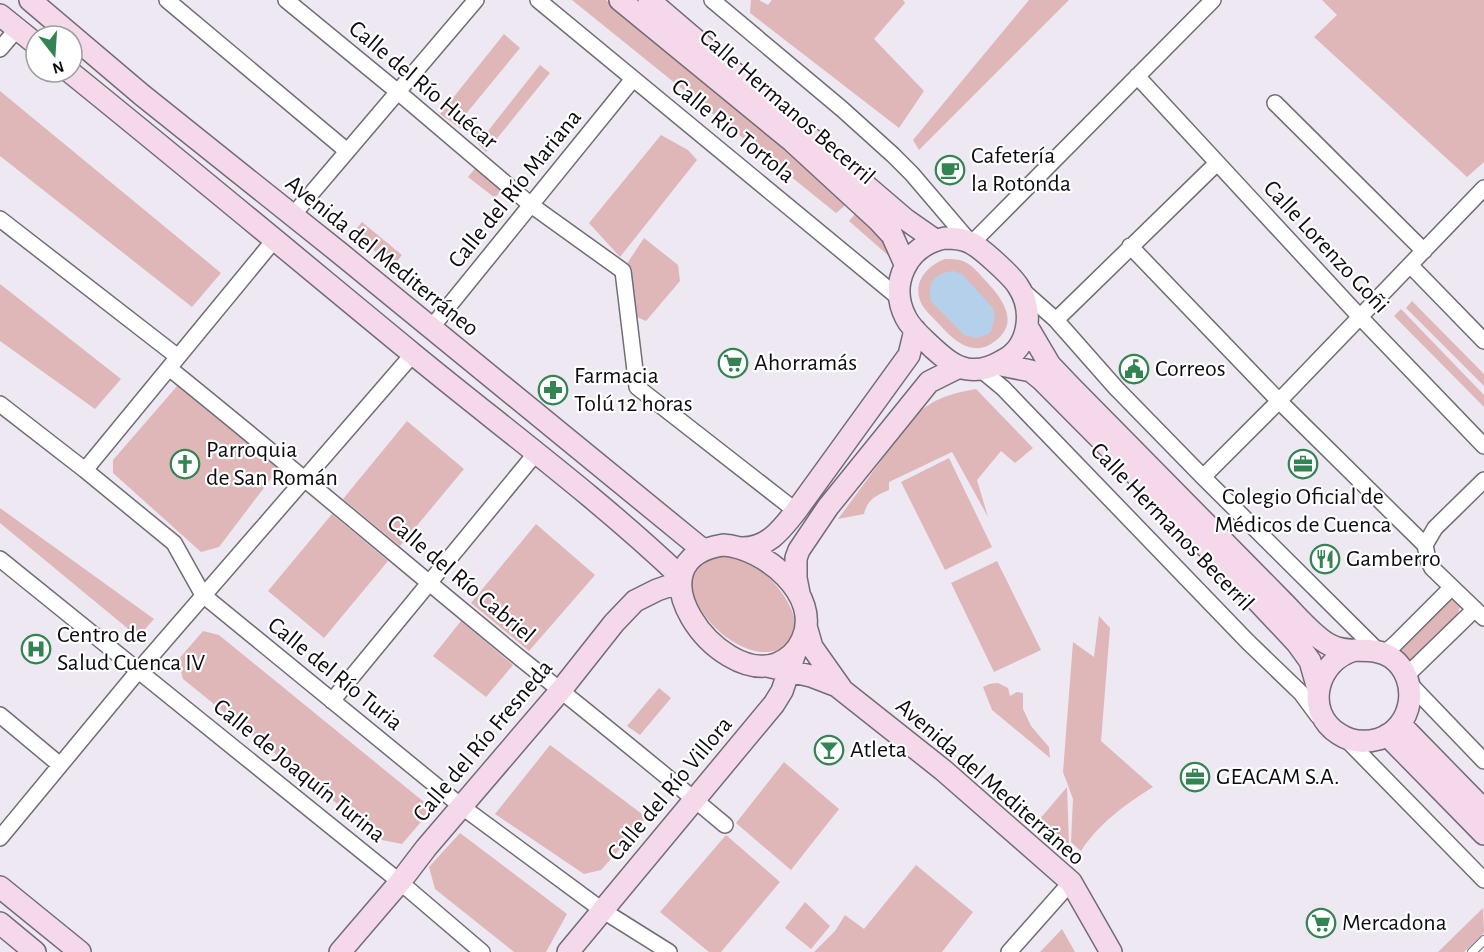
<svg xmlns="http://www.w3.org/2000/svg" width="1484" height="952" font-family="'Alegreya Sans',sans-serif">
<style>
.green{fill:#dfb7b9}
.water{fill:#b5d0eb}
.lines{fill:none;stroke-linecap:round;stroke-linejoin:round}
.lane-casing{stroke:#716c75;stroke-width:10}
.street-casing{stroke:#716c75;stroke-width:18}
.secondary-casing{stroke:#716c75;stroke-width:24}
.lane{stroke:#fff;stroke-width:8}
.street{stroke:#fff;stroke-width:15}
.secondary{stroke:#f5d9eb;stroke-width:21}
.labels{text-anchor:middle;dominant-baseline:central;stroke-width:4.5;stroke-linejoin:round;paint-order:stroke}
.street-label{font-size:24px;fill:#0e0c10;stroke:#fff}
.poi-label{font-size:24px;fill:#0e0c10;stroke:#fff;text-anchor:start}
</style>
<rect width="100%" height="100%" fill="#eee8f2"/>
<!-- green -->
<path class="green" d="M572,0H606L848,203L836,213Z
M751,0H759L768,5L772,0H903L905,3L874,39L924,91L899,128L750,13Z
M1029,0H1069L919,150L913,140Z
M1322,0H1484V162L1467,177L1314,37L1337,15Z
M504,34L520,48L465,115L471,120L464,131L440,114Z
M540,65L550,73L486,152L472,137L481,127L488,131Z
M0,91L221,273L192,307L0,156Z
M661,135L688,150L697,160L620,257L589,223Z
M476,167L503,188L495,198L468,177Z
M857,212L881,232L890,257L849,221Z
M362,222L402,255L393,266L353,233Z
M644,238L678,265L680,281L646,321L637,317L628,262Z
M945,259C951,259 957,259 963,261C972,265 978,272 984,279C1002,298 1023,324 991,344C969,357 951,337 937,322C932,317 926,311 922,305C911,284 926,266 945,259Z
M0,284L121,379L95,409L0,341Z
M1412,301L1484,374V386L1406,308Z
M1401,309L1484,395V407L1394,316Z
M178,385L279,468L219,547L201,552L113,473V460Z
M976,389L1033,448L1015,463L1001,451L977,480L988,517L952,452L889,482V490C876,495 867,500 864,514L838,519L914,416C935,398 949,394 976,389Z
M407,421L464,469L400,546L343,499Z
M949,458L992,547L945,570L901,482Z
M0,508L154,619L138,637L0,523Z
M332,514L388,561L324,638L268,591Z
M536,524L595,575L529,651L471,603Z
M718,555C732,556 746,559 757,567C778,582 817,631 780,649C746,665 691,616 692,582C692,576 693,569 698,565C703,561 712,558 718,555Z
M997,561L1041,650L994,672L951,583Z
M1455,598L1461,604L1456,618L1412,662L1401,660L1399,654C1408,637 1437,607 1455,598Z
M1099,616L1110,628L1101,741L1153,787C1126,804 1099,823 1081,851L1071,842L1073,799L1063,772L1073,642L1094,657Z
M461,621L513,665L486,697L433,656Z
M203,631L219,635L424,802L427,815L402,844L382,840L183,679L178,660Z
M998,683L1008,688L1010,696L1017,692L1023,693V709L1031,726L1049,747L1050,758L992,710L983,687L989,684Z
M659,688L671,698L640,735L627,726Z
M550,745L646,817L639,828L601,870L584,874L495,814Z
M784,762L839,809L791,870L736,823Z
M1067,787L1069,845L1039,820Z
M460,833L567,914L546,952H514L435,889L429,867Z
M726,835L780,882L721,952H709L660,912Z
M916,865L973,912L942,952H814L835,931L845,915L864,929Z
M805,902L830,926L811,949L785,928Z
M1483,908L1484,933L1464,952H1438Z
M1062,929L1075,952H1040Z"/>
<!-- water -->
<path class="water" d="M953,271L962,274L993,308L995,318L991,331L988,334L977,338L964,335L931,301C926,283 935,273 953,271Z"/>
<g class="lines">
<!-- lane casing -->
<g class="lane-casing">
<path id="lane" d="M1472,952L1484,940"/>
</g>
<!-- street casing -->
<g class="street-casing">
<path id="street" d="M167,0L347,151
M286,0L398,92L531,205L623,271L637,387L796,511
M538,0L899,298
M712,0L842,109L893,155L912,174L970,242
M0,49L17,29
M1137,76L1360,317L1484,446
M1275,103L1424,251
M293,215L476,0
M0,219L178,357
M972,243L1213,0
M1130,246L1279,401L1425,545
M1410,265L1484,341
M1021,289L1056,320L1116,388L1203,477L1378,651L1388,650L1395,644L1452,587
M1056,320L1217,163
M431,328L633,79
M169,368C287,463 403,562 520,658C589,713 657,768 725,825
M980,369L1003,388L1248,642L1301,693L1318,716L1322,718
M0,404L85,470L174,543L203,595L461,806L602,910L669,952
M85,470L275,239
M1203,477L1279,401L1484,188
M1484,480L1435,528L1425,545L1428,560L1432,568L1484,618
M0,559L400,882L482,952
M1406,676L1475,609
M1408,682L1484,761
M332,701L536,453
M0,715L60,765
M1344,737L1484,880
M0,838L139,670L413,354
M1009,952L1071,882"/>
</g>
<!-- secondary casing -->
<g class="secondary-casing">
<path id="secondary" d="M30,0L142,95L341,254L703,550
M620,0L792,141L879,221L892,235L905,264
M649,0L905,219L935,240
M0,15L36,44
M70,72C185,165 299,260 413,354C503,428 597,497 681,577
M945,238C953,238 964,239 971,243C981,248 1012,276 1018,286C1034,310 1030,348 1002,361C992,367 979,371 967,369C954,367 943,357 933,348C924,339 912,330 906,318C888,284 907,245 945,238Z
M1027,326L1050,365L1070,386L1283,602C1296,615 1314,637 1330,645C1350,656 1372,644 1392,658C1421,680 1413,728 1379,739C1365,743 1351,742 1339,734C1303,712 1317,660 1355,650
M996,364L1031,371L1042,380L1187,526L1297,643L1310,661L1318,689
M723,545C763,547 823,595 802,640C797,651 787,660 776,664C717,684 627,560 723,545Z
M742,548C768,548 781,530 796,511L909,355L915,330
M799,593L796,578V558L799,550L828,507L929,382L959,367
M806,626L812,647L841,688
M767,666L811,676L837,686L943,770L1071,882L1111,952
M1400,724L1484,810
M1387,735L1484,834
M0,887L80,952
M0,923L35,952
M340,952L400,882L426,848L561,690L614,623L635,601L657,590L680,582
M568,952L774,704L782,691L796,650"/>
</g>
<!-- lane -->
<use href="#lane" class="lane"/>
<!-- street -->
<use href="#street" class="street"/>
<!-- secondary -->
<use href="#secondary" class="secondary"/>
</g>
<!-- icons -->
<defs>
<g id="cafe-ring" transform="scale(1.5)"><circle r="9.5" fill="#fff" stroke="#338353" stroke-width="1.5"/><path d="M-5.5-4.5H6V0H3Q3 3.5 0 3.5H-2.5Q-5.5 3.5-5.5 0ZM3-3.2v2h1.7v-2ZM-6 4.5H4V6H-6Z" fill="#338353"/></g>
<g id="supermarket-ring" transform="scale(1.5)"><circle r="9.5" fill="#fff" stroke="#338353" stroke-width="1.5"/><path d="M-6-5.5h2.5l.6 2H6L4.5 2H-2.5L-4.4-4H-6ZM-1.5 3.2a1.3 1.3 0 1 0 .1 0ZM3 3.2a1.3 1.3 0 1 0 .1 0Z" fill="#338353"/></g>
<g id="civic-ring" transform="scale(1.5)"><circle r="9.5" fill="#fff" stroke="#338353" stroke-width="1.5"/><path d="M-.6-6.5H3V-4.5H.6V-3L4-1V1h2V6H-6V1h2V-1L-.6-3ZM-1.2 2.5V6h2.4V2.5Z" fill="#338353"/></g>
<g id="pharmacy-ring" transform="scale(1.5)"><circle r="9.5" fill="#fff" stroke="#338353" stroke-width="1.5"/><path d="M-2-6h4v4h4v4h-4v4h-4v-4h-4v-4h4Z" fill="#338353"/></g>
<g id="church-ring" transform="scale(1.5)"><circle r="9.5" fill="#fff" stroke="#338353" stroke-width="1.5"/><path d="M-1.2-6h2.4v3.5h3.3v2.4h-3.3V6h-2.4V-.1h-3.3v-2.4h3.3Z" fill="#338353"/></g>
<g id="office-ring" transform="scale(1.5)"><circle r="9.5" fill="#fff" stroke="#338353" stroke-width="1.5"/><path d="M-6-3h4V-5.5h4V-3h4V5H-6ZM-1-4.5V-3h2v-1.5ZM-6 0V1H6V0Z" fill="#338353"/></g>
<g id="restaurant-ring" transform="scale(1.5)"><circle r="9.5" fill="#fff" stroke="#338353" stroke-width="1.5"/><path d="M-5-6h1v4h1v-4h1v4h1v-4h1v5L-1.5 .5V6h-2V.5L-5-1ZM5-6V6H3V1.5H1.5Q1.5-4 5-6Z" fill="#338353"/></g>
<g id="hospital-ring" transform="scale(1.5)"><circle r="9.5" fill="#fff" stroke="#338353" stroke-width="1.5"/><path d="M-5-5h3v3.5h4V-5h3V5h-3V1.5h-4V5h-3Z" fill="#338353"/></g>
<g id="bar-ring" transform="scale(1.5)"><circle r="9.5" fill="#fff" stroke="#338353" stroke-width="1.5"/><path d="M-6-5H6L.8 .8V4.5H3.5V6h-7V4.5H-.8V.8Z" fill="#338353"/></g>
</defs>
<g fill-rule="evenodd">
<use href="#cafe-ring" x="950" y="170"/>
<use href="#supermarket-ring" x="733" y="363"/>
<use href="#civic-ring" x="1134" y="369"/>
<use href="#pharmacy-ring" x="553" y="390"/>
<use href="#church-ring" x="185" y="464"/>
<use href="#office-ring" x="1303" y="464"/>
<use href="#restaurant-ring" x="1325" y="559"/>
<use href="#hospital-ring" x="36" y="649"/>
<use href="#bar-ring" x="829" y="750"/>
<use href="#office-ring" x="1195" y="777"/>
<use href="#supermarket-ring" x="1321" y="923"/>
</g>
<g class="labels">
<!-- street labels -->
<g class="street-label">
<text transform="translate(423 85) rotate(40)">Calle del Río Huécar</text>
<text transform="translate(787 107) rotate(41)">Calle Hermanos Becerril</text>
<text transform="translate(733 131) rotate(39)">Calle Rio Tortola</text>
<text transform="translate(515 189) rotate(-51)">Calle del Río Mariana</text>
<text transform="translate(1326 247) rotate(47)">Calle Lorenzo Goñi</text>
<text transform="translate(382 256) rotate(39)">Avenida del Mediterráneo</text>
<text transform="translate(1172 527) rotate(46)">Calle Hermanos Becerril</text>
<text transform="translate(461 579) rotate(40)">Calle del Río Cabriel</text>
<text transform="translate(335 674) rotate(39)">Calle del Río Turia</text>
<text transform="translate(483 741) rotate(-50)">Calle del Río Fresneda</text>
<text transform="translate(299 771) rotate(39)">Calle de Joaquín Turina</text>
<text transform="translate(990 782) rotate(41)">Avenida del Mediterráneo</text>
<text transform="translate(670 789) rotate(-50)">Calle del Río Villora</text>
</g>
<!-- poi labels -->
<g class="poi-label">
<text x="971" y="156">Cafetería<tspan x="971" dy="28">la Rotonda</tspan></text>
<text x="754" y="363">Ahorramás</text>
<text x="1155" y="369">Correos</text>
<text x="574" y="376">Farmacia<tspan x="574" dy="28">Tolú 12 horas</tspan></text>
<text x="206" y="450">Parroquia<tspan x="206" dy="28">de San Román</tspan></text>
<text x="1303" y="497" text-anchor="middle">Colegio Oficial de<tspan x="1303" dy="28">Médicos de Cuenca</tspan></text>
<text x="1346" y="559">Gamberro</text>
<text x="57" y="635">Centro de<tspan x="57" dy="28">Salud Cuenca IV</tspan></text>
<text x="850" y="750">Atleta</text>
<text x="1216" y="777">GEACAM S.A.</text>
<text x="1342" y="923">Mercadona</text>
</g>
</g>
<!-- north arrow -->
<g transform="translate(54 54) rotate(163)"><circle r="28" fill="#ffffff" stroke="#9f9e9f" stroke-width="1.5"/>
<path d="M0-4.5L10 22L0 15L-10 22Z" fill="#338353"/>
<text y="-9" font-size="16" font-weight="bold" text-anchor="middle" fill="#0e0c10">N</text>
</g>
</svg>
